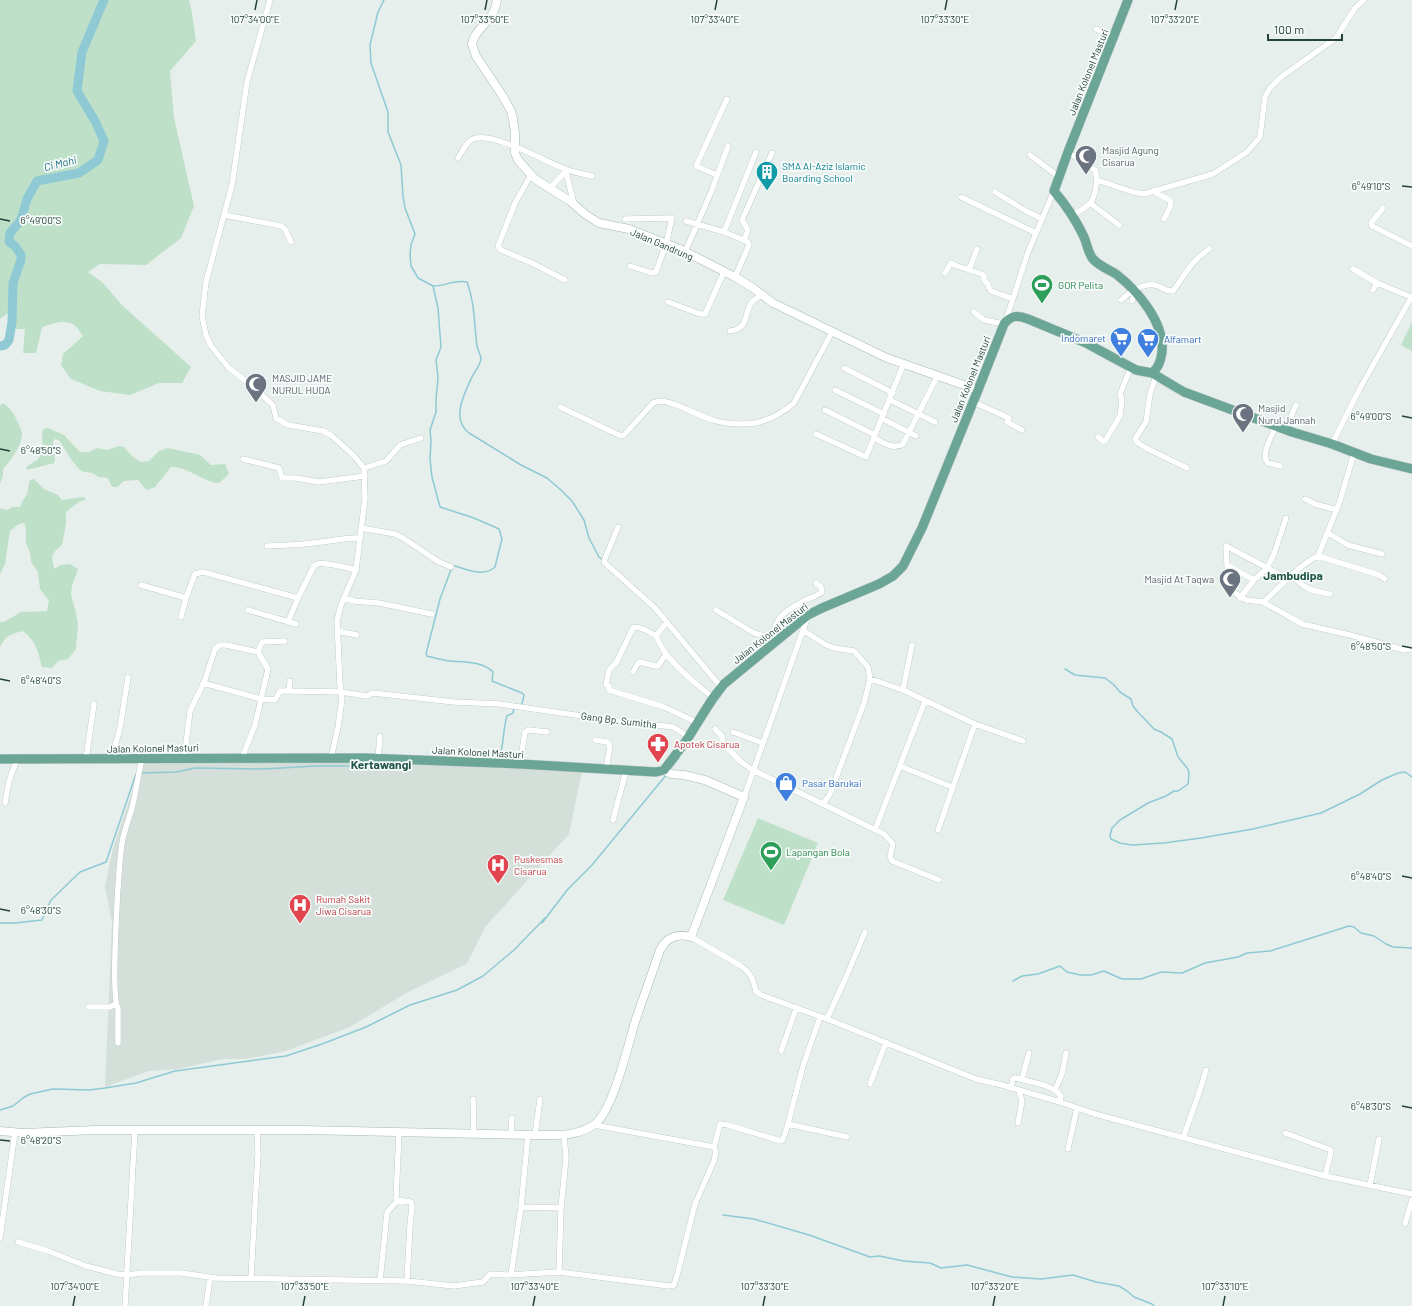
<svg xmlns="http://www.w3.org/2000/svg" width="1412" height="1306" font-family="Barlow,sans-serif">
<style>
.built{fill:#d4dfda}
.green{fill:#bfe0c8}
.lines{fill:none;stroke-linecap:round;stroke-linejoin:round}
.stream{stroke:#8ec9d4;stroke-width:1.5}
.river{stroke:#8ec9d4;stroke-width:9}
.street-casing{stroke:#a8b8b2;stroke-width:6}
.secondary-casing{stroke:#a4bbb3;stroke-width:9}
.primary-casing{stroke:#c2cac8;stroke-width:10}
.street{stroke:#fff;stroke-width:5.5}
.secondary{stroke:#fff;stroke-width:8}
.primary{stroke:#6aa596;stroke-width:9}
.ticks{fill:none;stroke:#24423a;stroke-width:1.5}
.labels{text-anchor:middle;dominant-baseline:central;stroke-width:3.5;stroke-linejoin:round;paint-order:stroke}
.street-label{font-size:10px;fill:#24423a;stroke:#f7fbf9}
.worship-label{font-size:10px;fill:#5b616d;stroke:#f7fbf9;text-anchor:start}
.culture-label{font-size:10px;fill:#0d838f;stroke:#f7fbf9;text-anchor:start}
.leisure-label{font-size:10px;fill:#27864d;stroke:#f7fbf9;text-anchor:start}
.shop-label{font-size:10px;fill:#366cbe;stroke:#f7fbf9;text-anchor:start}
.health-label{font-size:10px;fill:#be3a42;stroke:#f7fbf9;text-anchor:start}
.water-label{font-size:11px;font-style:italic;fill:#1c6f80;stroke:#f7fbf9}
.quarter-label{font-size:12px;font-weight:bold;fill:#1f5548;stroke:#f7fbf9}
.ticks-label{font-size:10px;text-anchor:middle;fill:#24423a;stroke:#f7fbf9;stroke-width:3.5;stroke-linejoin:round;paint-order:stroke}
</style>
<rect width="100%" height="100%" fill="#e6efeb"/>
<!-- built -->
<path class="built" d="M188,759L583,767L569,834L486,926L466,965V964L408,992L350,1027L286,1051L246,1059H223L178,1069L149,1071L105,1087L112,923L105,886L113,848L143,760Z"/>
<!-- green -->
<path class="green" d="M0,0H189L192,13L196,41L170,71L174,118L194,206L181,238L146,265L100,264L88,272L102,282L123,306L191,367L182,383H159L130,395L100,391L71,379L61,365L63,354L83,336C80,333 78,327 74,325C65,318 51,324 42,327L36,353H23L25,329H13L8,313L0,319Z
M1412,322V351L1401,345Z
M3,403C9,407 15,414 17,421C19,424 21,429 22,433C22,446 11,460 3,469V475L0,484V406Z
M48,428L64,435L80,452H89L97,448L107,450L119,446L124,447L133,457L141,462L149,461L159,451L168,448L200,455L211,465L225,464L229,474L219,483H217C200,480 188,467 171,467L155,487L147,490L144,487L138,480L124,481L117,487H112L108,478L99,477L92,473L84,472L80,470L73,462L59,440L55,439L53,441L55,459L54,463L27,470L26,468C30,463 36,462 39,458C46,449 40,438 43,429Z
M34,479L44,489L58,495L62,500L83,497L85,498V500L80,501L66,512V524L62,545L54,552L52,557L54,569L61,565L70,564L78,569L72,586L71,595L76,613L78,625L76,649L68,659L58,661L52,668L42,667C39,654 35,638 22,631C10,635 6,635 0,647V622H4L21,612L47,611L49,601L40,589L38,572L31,562L30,553L26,543V528L24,523L19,524L10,531L5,564L0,574V508L7,510L13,507H20C22,501 25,498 27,494C29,489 28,484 30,480Z
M758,818L818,843L784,925L723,900Z"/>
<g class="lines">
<!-- stream -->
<path class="stream" d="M384,0L378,12L370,45L371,63L388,112V132L401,165L403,196L405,208L415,234L411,245L410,255L411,266L418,278L433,286L438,308L441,347L436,360L438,378L436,400V412L430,430L431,441L430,459L432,477L440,507L474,518L499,529L502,539L495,567C484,577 468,570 455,566L452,567L440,599L426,654L427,656C435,658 442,660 450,661C463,662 483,661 493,672L492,681L522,693L524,695L522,704L519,705
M433,286C448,286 453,279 467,282C475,303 474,324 477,346C478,350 480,354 481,358C481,364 476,370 473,375C465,392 450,419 469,433L521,465L547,478L561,490L572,501L584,520L589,538L599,557L603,560
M1065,669L1075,675L1105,678L1113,684L1120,692L1131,699L1133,706L1137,711L1154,729L1161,732L1172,739L1178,757L1188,769L1189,774L1188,784L1178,791H1174L1166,796L1148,803L1120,820L1112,828L1110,836L1111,839L1120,843L1132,845L1164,843L1201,838L1253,829L1321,813L1360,794L1382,780L1398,773L1405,772L1412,777
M713,706L721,695
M498,760C505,745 502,732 507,716L513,713L514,708
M671,768L679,758
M141,773L176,772L195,768L264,769L316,766H356L359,762
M0,923H15L42,920L51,900L80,872L106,862L136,774
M1013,981L1022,976L1038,974L1060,966L1067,972L1080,975H1091L1104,971L1122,979H1141L1161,972L1182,973L1205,963L1238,957L1247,953L1270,951L1349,926L1354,927L1361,933L1374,936L1386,944L1393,947L1412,948
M0,1110L13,1106L23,1098L30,1094L53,1089L89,1090L105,1088L136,1083L175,1071L190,1069L286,1056L322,1044L366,1027L410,1005L457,990L483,976L514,950L545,918L542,923L568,889L592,865L667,774
M723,1215L754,1219L809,1235L870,1257L879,1256L904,1261L930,1263L941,1268L967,1265L1012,1277L1041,1279L1073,1275L1096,1282L1119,1286L1127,1291L1134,1297L1152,1304L1154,1306"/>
<!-- river -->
<path class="river" d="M0,346L5,345L9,340L12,322L13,283L21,260V255L15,246L9,242L10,233L21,220L27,199L37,181L79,173L98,160L104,141L95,121L77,91L82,52L104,0"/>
<!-- street casing -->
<g class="street-casing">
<path id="street" d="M270,0L247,82L232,185L206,282L202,316L206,335L211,346L229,368L252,386L273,405L276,418L288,425L323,431L332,436L354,456L364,468L365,499L356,570L341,605L337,621L340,685L342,699L338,727L331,758
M1096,29L1114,37
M1068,152L1095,170C1098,178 1096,197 1090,203C1086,208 1078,212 1072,215
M1030,155L1059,177
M458,158C462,152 466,142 473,139C494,131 547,163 568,170C576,173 584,174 592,176
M566,172L574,204
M531,175L515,203L498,246L501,250L532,263L565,280
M717,175L696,166L727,99
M1097,180L1133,192L1144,194L1213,174L1247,152L1260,137L1265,97L1270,88L1281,77L1336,38L1355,8L1364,0
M550,188L567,170
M1153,191L1171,201L1170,207L1164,219
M995,192L1026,211L1042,219
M961,197L1036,233
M1090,203L1119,225
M1383,208L1371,223L1372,226L1412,246
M224,215L281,226L285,229L291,242
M625,219L672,218L666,244L656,272L652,273L630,266
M686,221L724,232L748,242L749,245L735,277
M724,232L756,152
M744,240L748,230L742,220L772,153
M685,252L712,190L728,146
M1353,269L1377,283
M969,270L977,249
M945,273L951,263L957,266L982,274L984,276V280L988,284L989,288L991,291L1013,299
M1373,290L1377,283L1411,297
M1121,300C1131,291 1145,281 1158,286C1164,288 1166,292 1173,291C1184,276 1193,259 1209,249
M1132,301L1135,292
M668,302L700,314H705L724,272
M974,312L984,320L1004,324
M1006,320L1028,252L1054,191
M730,331C750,328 743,314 752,302C755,298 759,297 763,295
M844,368L893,393
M1156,376L1150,394L1146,422L1135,439L1138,443L1146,448L1187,468
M835,390L884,414
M892,401L935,422
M973,402L1009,418L1007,422L1022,430
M560,407L621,436L624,435L653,403C656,402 658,401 661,401C676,402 698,416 713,420C725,424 750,426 762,421C773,418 786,410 794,403L832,332
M825,410L875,435
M885,420L916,436
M1276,426C1272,436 1260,454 1268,463L1280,466
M1286,429L1296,405
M816,434L866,457L904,363
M1098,437L1103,441H1105L1120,416L1122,401L1120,394L1131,367
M876,439C884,443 894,450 903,444L938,375
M1332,444L1359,390L1412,296
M243,459L279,468L282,478H296L319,482L365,476
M364,468L386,461L400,445L421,438
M1305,499L1315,504L1337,510
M618,527L604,561L605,563L655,608L721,687
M361,528L395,534L403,538L439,562L451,567
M1328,533L1348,545L1382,554
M267,546C285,545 303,545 321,542C334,541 346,537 359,538
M1318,556L1379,575L1385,579
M1227,565L1254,580
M1292,575C1304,589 1312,591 1330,594
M1288,579L1226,546L1228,583L1232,591L1246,600L1263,602C1280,588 1298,565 1318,556L1340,501L1354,453
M141,585L186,598
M344,598L354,601L379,603L432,614
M1240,598L1254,580L1267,568L1274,554L1286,518
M1263,602L1302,624L1350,635L1404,650L1412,649
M248,610L296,624
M716,610L754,633L775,639
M181,617L186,598L195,574L203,572L298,598L313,568C314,566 315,565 317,564C324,562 349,568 356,570
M288,622L298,598
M666,623L656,636C649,632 641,626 633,628L616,663L609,670L606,685L609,686V690L664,707L698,723
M337,631L357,635
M804,631L826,645L834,648L854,651L868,667L870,679L903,690L975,724L1023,741
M656,636C659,642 662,649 667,655C680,672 697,684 713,698
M772,638C776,617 783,612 802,602C808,598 816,597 822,592L821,587L816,583
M258,652L261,644L263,642L285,641
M633,672L638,663L640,662L655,666H658L666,654
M203,683L261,699L275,700L280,691H289L290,681
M903,690L912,645
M288,691L341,692L367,696L373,693L454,702L500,704L638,724L665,726L673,727L689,737
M715,729L722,736V742L740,761L751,769L884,834L893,844L890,856L892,861L939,880
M733,732L763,743
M595,740L607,742L610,746L606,770
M242,758L255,725L268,669L258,652
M86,759L94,704
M184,759L190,711L205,680L215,649L220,645H226L258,652
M378,759L380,736
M111,760L120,728L128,677
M520,764L525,732L529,730L547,732
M900,766L952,787
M744,797L808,616
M5,803L9,781L17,759
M823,804L830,794L864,703L870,679
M613,820L626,771
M875,830L925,701
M938,830L975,724
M691,937L741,966L748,972L752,978L756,991L761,995L827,1019L976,1079L1002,1085L1060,1102L1095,1114L1325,1176L1412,1194
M88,1007H110L116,1004
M820,1017L803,1066L788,1124L847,1137
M827,1019L847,975L865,932
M118,1043V1008C110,995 119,864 122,843C124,831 129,819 132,808C136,792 138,775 142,759
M781,1051L796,1009
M1022,1079L1029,1053
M870,1084L886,1042
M1011,1088L1013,1079L1015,1078L1044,1085L1055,1090L1062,1074L1066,1053
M1055,1090L1061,1096L1060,1102
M473,1099L474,1134
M1018,1123L1022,1101L1019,1091
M399,1132L396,1198L397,1200L411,1202L412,1206L410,1225L407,1281
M1285,1133L1331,1150V1152L1325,1176
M511,1135L512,1118
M535,1135L540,1099
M1183,1138L1201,1087L1206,1070
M714,1147L720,1124L728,1125L781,1141L783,1139L788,1124
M1068,1149L1077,1108
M1370,1185L1379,1139
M521,1207L561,1208
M1405,1224L1412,1200
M0,1238L15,1132
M18,1242L48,1251L86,1266L117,1274L127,1275L142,1273H181L216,1278L407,1281L454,1286L483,1282L490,1274L507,1275L559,1272L561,1208L566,1158L564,1135
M559,1272L669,1286L674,1285L678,1272L695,1204L714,1161C715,1156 717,1152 714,1147L594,1125
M511,1275L521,1207L528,1135
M251,1278L258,1153L257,1131
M380,1281L387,1213C389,1208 395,1206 397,1200
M125,1306L135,1130
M206,1306L210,1278"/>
</g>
<!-- secondary casing -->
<g class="secondary-casing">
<path id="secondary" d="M497,0C494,23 475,27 472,44L476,56L502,95L511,111L513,119L515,133V153L518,160L535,179L570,201L585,214L599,223L629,229L682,250L735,277L753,288L773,303L887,358L978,390
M0,1131L23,1133L96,1130H304L535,1135C555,1135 578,1137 595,1124C613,1110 628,1046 635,1022C643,998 652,974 660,950C666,938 677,933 691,937L744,797L705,780L684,775L671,774L664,770"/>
</g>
<!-- primary casing -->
<g class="primary-casing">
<path id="primary" d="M1128,0L1068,152L1054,191C1066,205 1076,220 1084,237C1087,244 1088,253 1093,259C1099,266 1108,269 1116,274C1138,291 1165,323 1162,352C1161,360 1159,368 1152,373
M0,759L365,758L520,764L656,772L664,770L686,741L713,698L724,684L808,615L822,608L879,584L893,576L903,566L922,528L978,390L1004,324C1011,315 1018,315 1028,319L1086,343L1136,370L1152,373L1184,392L1292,432L1332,444L1371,459L1412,469"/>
</g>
<!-- street -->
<use href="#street" class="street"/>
<!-- secondary -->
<use href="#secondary" class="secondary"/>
<!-- primary -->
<use href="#primary" class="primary"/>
</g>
<!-- ticks -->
<path class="ticks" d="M255,10L257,0M485,10L487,0M715,10L717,0M945,10L947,0M1175,10L1177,0M1402,186L1412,187M0,219L10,221M1402,416L1412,418M0,449L10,451M1402,646L1412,648M0,679L10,681M1402,876L1412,878M0,909L10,911M1402,1106L1412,1108M0,1140L10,1141M73,1306L75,1296M303,1306L305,1296M533,1306L535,1296M763,1306L765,1296M993,1306L995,1296M1223,1306L1225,1296"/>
<!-- icons -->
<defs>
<g id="mosque-pin" transform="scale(1.15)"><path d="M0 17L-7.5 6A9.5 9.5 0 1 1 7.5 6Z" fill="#6b7280" stroke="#f7fbf9"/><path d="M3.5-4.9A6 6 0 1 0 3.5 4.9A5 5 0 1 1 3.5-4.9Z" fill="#fff"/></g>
<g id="building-pin" transform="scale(1.15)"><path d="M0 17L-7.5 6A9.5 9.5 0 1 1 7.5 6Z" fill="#0f9aa8" stroke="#f7fbf9"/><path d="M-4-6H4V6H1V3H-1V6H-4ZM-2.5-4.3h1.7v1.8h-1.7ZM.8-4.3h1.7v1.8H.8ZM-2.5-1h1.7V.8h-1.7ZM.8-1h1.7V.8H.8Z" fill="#fff"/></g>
<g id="stadium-pin" transform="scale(1.15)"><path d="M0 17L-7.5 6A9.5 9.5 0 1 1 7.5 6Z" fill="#2e9e5b" stroke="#f7fbf9"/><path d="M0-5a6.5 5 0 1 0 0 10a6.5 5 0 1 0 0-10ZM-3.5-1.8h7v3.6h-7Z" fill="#fff"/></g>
<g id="supermarket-pin" transform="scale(1.15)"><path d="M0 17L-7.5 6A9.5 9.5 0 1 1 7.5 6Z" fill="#3f7fe0" stroke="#f7fbf9"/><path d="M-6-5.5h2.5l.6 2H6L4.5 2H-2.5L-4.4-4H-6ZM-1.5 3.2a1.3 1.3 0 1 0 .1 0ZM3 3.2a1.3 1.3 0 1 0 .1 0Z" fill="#fff"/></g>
<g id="pharmacy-pin" transform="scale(1.15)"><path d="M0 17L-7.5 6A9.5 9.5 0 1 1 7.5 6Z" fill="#e0444e" stroke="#f7fbf9"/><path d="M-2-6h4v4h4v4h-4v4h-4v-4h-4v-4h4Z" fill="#fff"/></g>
<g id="shop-pin" transform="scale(1.15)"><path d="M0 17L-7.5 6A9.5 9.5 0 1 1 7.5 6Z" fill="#3f7fe0" stroke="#f7fbf9"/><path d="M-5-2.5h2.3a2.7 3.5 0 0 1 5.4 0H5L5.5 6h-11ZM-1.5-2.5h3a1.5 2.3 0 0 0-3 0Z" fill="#fff"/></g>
<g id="hospital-pin" transform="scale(1.15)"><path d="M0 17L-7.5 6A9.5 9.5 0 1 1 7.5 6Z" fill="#e0444e" stroke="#f7fbf9"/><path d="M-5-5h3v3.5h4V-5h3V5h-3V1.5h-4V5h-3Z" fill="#fff"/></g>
</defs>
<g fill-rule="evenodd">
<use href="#mosque-pin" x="1086" y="156"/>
<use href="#building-pin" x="767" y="172"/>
<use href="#stadium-pin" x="1042" y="285"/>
<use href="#supermarket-pin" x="1121" y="338"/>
<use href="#supermarket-pin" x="1148" y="339"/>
<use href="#mosque-pin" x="256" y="384"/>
<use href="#mosque-pin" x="1243" y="414"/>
<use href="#mosque-pin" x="1230" y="579"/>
<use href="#pharmacy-pin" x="658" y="744"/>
<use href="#shop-pin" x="786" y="783"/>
<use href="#stadium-pin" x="771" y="852"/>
<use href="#hospital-pin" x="498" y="865"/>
<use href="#hospital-pin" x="300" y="905"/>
</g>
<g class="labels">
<!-- street labels -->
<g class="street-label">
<text transform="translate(1088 72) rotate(-68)">Jalan Kolonel Masturi</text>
<text transform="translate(662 244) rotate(23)">Jalan Gandrung</text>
<text transform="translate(970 379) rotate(-68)">Jalan Kolonel Masturi</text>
<text transform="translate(770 633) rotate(-38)">Jalan Kolonel Masturi</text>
<text transform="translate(619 720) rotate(7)">Gang Bp. Sumitha</text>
<text transform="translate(153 748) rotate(-1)">Jalan Kolonel Masturi</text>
<text transform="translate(478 752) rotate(3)">Jalan Kolonel Masturi</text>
</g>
<!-- worship labels -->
<g class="worship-label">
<text x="1102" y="150">Masjid Agung<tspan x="1102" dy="12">Cisarua</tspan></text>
<text x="272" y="378">MASJID JAME<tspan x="272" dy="12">NURUL HUDA</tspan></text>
<text x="1258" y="408">Masjid<tspan x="1258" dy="12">Nurul Jannah</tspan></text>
<text x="1214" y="579" text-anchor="end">Masjid At Taqwa</text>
</g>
<!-- culture labels -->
<g class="culture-label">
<text x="782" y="166">SMA Al-Aziz Islamic<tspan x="782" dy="12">Boarding School</tspan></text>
</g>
<!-- leisure labels -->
<g class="leisure-label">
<text x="1058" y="285">GOR Pelita</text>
<text x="786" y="852">Lapangan Bola</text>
</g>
<!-- shop labels -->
<g class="shop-label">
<text x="1106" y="338" text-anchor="end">Indomaret</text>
<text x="1164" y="339">Alfamart</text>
<text x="802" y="783">Pasar Barukai</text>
</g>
<!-- health labels -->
<g class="health-label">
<text x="674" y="744">Apotek Cisarua</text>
<text x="514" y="859">Puskesmas<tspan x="514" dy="12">Cisarua</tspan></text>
<text x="316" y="899">Rumah Sakit<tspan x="316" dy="12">Jiwa Cisarua</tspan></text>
</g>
<!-- water labels -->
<g class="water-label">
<text transform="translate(60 163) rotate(-14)">Ci Mahi</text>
</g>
<!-- quarter labels -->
<g class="quarter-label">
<text x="1293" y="575">Jambudipa</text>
<text x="381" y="764">Kertawangi</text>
</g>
</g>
<g class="ticks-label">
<text x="255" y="23">107°34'00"E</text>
<text x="485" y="23">107°33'50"E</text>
<text x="715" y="23">107°33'40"E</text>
<text x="945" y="23">107°33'30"E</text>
<text x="1175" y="23">107°33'20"E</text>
<text x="1371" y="190">6°49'10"S</text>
<text x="41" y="224">6°49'00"S</text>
<text x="1371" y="420">6°49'00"S</text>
<text x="41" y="454">6°48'50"S</text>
<text x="1371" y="650">6°48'50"S</text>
<text x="41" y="684">6°48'40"S</text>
<text x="1371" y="880">6°48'40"S</text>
<text x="41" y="914">6°48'30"S</text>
<text x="1371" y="1110">6°48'30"S</text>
<text x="41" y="1144">6°48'20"S</text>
<text x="75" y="1290">107°34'00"E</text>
<text x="305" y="1290">107°33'50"E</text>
<text x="535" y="1290">107°33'40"E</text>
<text x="765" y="1290">107°33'30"E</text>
<text x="995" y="1290">107°33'20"E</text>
<text x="1225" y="1290">107°33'10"E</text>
</g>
<!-- scale -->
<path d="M1268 34v6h74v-6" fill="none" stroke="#24423a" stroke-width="2"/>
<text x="1274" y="34" font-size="12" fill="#24423a" stroke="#f7fbf9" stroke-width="3" paint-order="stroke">100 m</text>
</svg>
